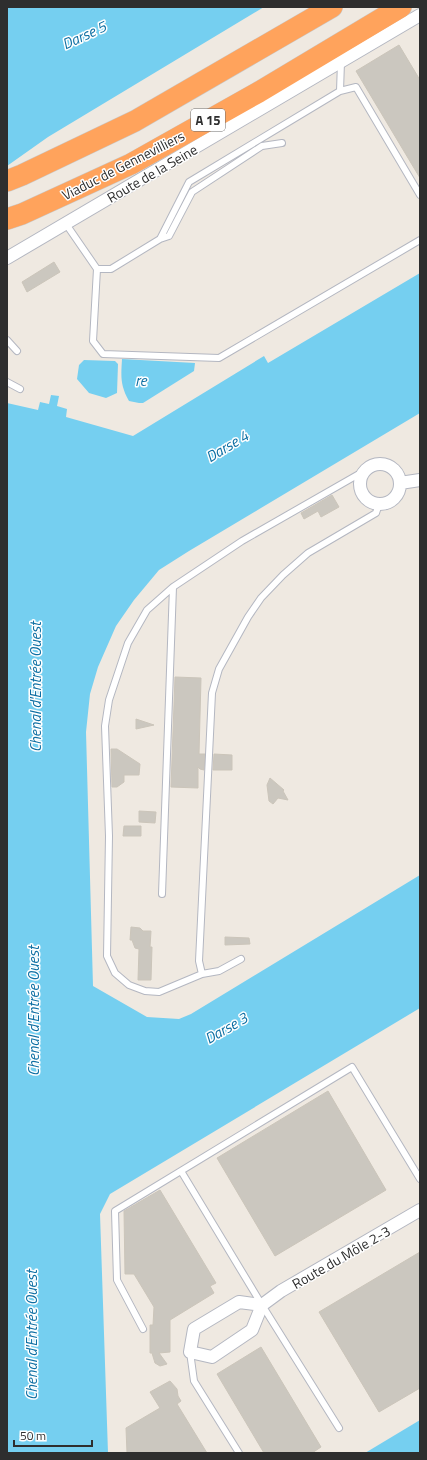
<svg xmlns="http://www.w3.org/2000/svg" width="427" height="1460" font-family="'Titillium Web',sans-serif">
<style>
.water{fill:#75cff0}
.building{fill:#cbc7bf;stroke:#cbc5ba}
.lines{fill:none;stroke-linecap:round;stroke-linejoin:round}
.lane-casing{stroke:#b4b7c1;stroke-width:8}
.street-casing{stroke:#b4b7c1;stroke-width:14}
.highway-casing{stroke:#c9c9c9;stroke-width:22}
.lane{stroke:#fff;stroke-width:6}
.street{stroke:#fff;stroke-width:12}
.highway{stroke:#ffa35c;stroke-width:21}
.labels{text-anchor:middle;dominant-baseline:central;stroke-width:3;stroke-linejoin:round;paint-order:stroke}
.shield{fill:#fff;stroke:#6d6d6d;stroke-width:1}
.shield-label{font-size:13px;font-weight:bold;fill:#2e2e2e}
.street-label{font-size:14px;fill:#2e2e2e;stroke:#fff}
.water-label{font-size:15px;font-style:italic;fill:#0d6fa3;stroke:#fff}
</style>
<rect width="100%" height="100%" fill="#efe9e1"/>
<!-- water -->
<path class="water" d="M7,7H264L48,137L7,166Z
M420,273V413L189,551L159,570L134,600L116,626L98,667L90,694L86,732L93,986L147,1017L179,1019L191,1014L420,875V1008L110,1194L100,1214L108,1453H7V403L38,410L40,402L49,404L51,395L59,396L57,406L67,409L66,417L133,436L264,356L268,363Z
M122,359L195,363L194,371L143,403H139L129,401C120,385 121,376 122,359Z
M84,360L115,361L118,364L117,393L106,398L89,393L77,379L79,365Z
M420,1420V1453H365Z"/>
<!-- building -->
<path class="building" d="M399,45L420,80V178L356,71Z
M54,262L60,272L27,292L22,282Z
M332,495L339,507L321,517L318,511L304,519L301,513Z
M175,677L201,678L199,754H205L204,770L200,769L198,767V788L171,787Z
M136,719L154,725L136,729Z
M111,749H117L140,764L139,775H124V782L117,787H112Z
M214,754L232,755V770H213Z
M270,778L284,790L283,791L288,800L278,798L273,804L269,801L267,785Z
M139,811L156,812L155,823L139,822Z
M124,826H141V836H123Z
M131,927L140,928L143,931H151L150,947H152L151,980H138L139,949L135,948L132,940H130Z
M225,937L249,938L250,944L225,945Z
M328,1091L386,1190L275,1256L217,1158Z
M160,1190L216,1283L210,1286L214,1293L170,1320V1352L159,1353L167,1364L160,1366L155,1363L152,1353H150V1325H153L154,1307L134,1274H125L124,1211Z
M420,1252V1388L379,1412L319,1312Z
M261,1347L321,1447L312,1453H264L217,1374Z
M170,1381L177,1389L178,1396L181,1401L177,1404L207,1453H127L126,1428L160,1408L150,1392Z"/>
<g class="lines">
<!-- lane casing -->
<g class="lane-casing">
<path id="lane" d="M340,91L356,87L420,195
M282,143L262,146L192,192L169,236L160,239L111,269H97L93,341L103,354L219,358L420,240
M66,224L97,269
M160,239L189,182L340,91L341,62
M7,340L17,351
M7,382L20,389
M173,587L147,610L128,643L109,700L105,726L109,836L107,956L115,973L129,985L145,991L159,992L202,974
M162,894L173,587L242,541L366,470
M241,959L219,971L202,974L199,961L212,693L219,669L248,617L261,598L283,575L308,553L376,513L379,504
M181,1171L262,1305L339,1428
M143,1329L117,1280L115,1211L352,1067L420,1179
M190,1352L194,1381L239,1453"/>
</g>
<!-- street casing -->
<g class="street-casing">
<path id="street" d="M7,258L420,15
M360 484a20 20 0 1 1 40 0a20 20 0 1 1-40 0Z
M400,483L420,480
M262,1305L239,1302L194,1329L190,1352L212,1357L252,1330L262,1305L281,1291L420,1210"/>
</g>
<!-- highway casing -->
<g class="highway-casing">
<path id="highway" d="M7,181L22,175L135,121L332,7
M7,219L22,214L131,164L259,92L401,7"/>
</g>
<!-- lane -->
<use href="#lane" class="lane"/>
<!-- street -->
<use href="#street" class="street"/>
<!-- highway -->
<use href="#highway" class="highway"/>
</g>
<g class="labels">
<!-- shield labels -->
<rect class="shield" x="191" y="109" width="34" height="22" rx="3"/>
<g class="shield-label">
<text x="208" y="120">A 15</text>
</g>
<!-- street labels -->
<g class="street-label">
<text transform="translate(123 165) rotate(-27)">Viaduc de Gennevilliers</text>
<text transform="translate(152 173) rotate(-30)">Route de la Seine</text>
<text transform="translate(341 1257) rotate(-30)">Route du Môle 2-3</text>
</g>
<!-- water labels -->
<g class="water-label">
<text transform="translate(84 35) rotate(-25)">Darse 5</text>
<text x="141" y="380">re</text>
<text transform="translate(227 446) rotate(-31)">Darse 4</text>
<text transform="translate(35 687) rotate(-90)">Chenal d'Entrée Ouest</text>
<text transform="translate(33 1011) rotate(-90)">Chenal d'Entrée Ouest</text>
<text transform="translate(226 1028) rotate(-30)">Darse 3</text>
<text transform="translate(31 1335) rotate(-90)">Chenal d'Entrée Ouest</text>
</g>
</g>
<!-- border -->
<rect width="427" height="1460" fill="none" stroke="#2e2e2e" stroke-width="16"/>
<!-- scale -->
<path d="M14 1440v6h78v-6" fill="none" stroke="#2e2e2e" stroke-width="2"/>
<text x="20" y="1440" font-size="12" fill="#2e2e2e" stroke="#ffffff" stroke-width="3" paint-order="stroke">50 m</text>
</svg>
